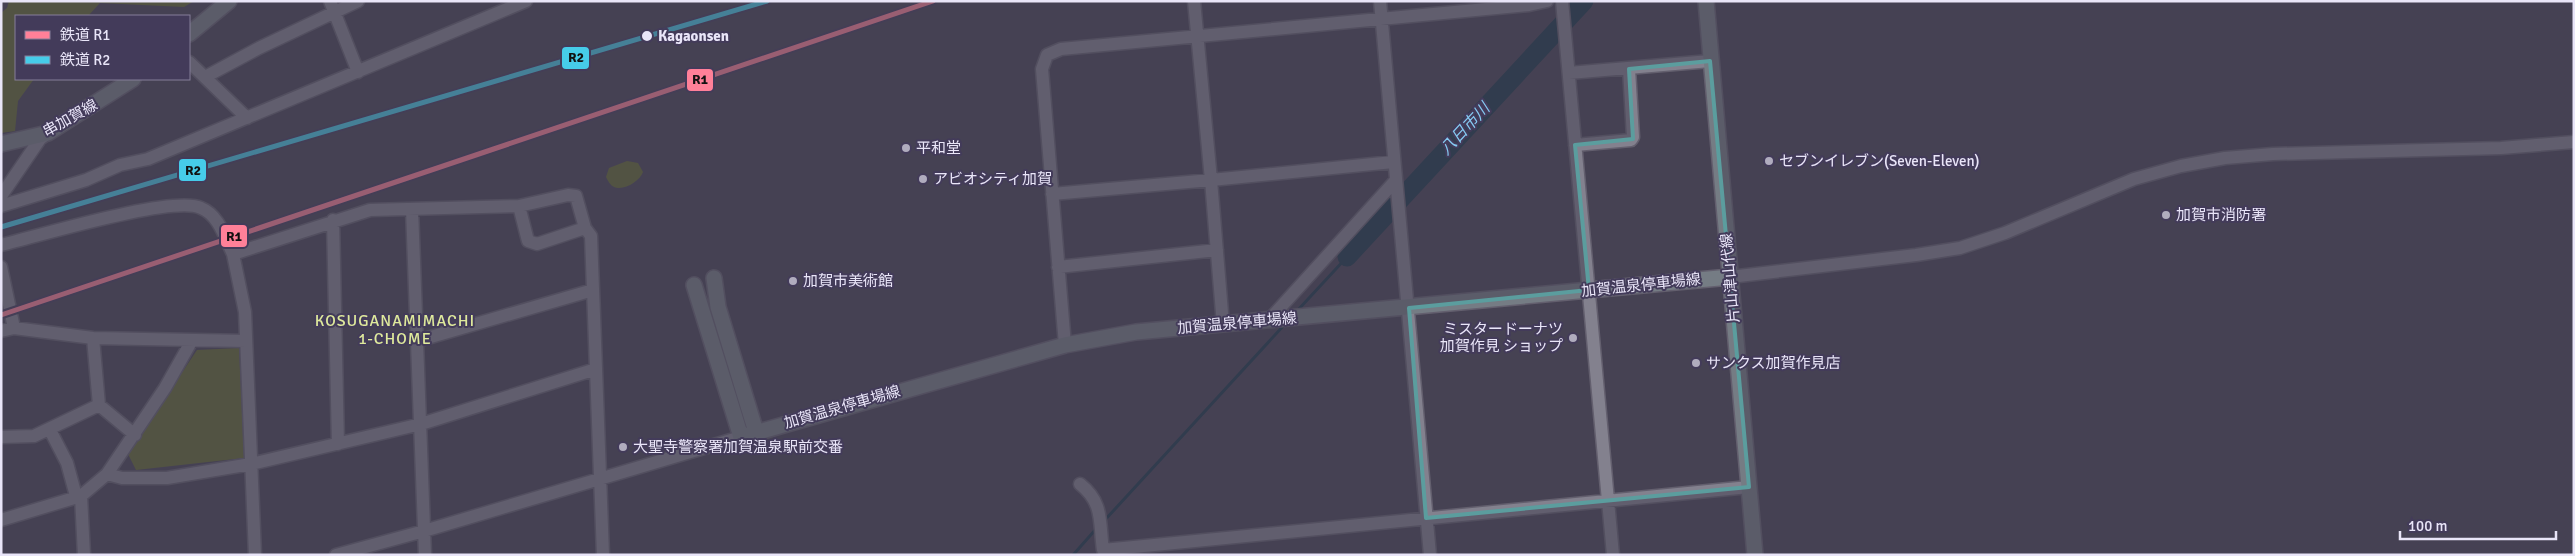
<svg xmlns="http://www.w3.org/2000/svg" width="2575" height="556" font-family="Signika,'Noto Sans JP',sans-serif">
<style>
.green{fill:#63692f}
.lines{fill:none;stroke-linecap:round;stroke-linejoin:round}
.stream{stroke:#1a3647;stroke-width:3}
.river{stroke:#1a3647;stroke-width:19}
.minor-casing{stroke:#635f6e;stroke-width:15}
.major-casing{stroke:#635f6e;stroke-width:18}
.minor{stroke:#83818e;stroke-width:12}
.major{stroke:#757c84;stroke-width:15}
.rail-1-casing{stroke:#433b5a;stroke-width:9}
.rail-2-casing{stroke:#433b5a;stroke-width:9}
.rail-1{stroke:#ff8098;stroke-width:5}
.rail-2{stroke:#46cce9;stroke-width:5}
.marked{fill:none;stroke:#5b9d9e;stroke-width:4;stroke-linejoin:round}
.stop-dot{fill:#e9e5f8;stroke:#433b5a;stroke-width:2}
.poi-dot{fill:#b0acbe;stroke:#433b5a;stroke-width:2}
.labels{text-anchor:middle;dominant-baseline:central;stroke-width:4;stroke-linejoin:round;paint-order:stroke}
.stop-label{font-size:15px;font-weight:bold;fill:#e9e5f8;stroke:#433b5a;text-anchor:start}
.street-label{font-size:15px;fill:#e9e5f8;stroke:#433b5a}
.poi-label{font-size:15px;fill:#e9e5f8;stroke:#433b5a;text-anchor:start}
.water-label{font-size:16px;font-style:italic;fill:#85caf2;stroke:#433b5a}
.neighbourhood-label{font-size:16px;letter-spacing:1px;fill:#dfea9c;stroke:#433b5a}
.line-badge{stroke:#433b5a;stroke-width:2}
.pale-badge-label{font-size:14px;text-anchor:middle;font-weight:bold;fill:#111}
</style>
<rect width="100%" height="100%" fill="#464253"/>
<!-- green -->
<path class="green" d="M9,1H194L184,7L100,3L88,16H16V79H34L18,101L15,131L1,133V13L7,8Z
M627,161L638,163L643,172C640,181 624,191 614,187C610,185 608,181 606,177L609,168Z
M239,348L244,458L136,470L128,454L197,350Z"/>
<g class="lines">
<!-- stream -->
<path class="stream" d="M1297,311L1347,257
M1104,521L1286,323
M1073,555L1096,529"/>
<!-- river -->
<path class="river" d="M1347,257L1584,1"/>
<!-- minor casing -->
<g class="minor-casing">
<path id="minor" d="M330,1L358,72
M1194,1L1211,180L1393,162
M1380,1L1430,555
M1562,1L1613,555
M189,62L247,118
M1569,73L1710,61
M205,77L259,48L358,1
M1575,145L1631,140L1633,137L1629,69
M1052,194L1211,180L1223,325
M1,196L40,139L48,133
M1,206L86,180L120,165L148,159L526,1
M519,206L528,241L537,244L585,228
M412,209L425,555
M333,220L338,444
M1,245C38,236 173,195 201,208C219,215 225,238 233,254L370,210L519,206L568,195L576,196L585,228L591,236L603,555
M233,254L245,312L255,555
M1,267L14,328
M1058,267L1217,250
M1730,277L1916,255L1960,248L2005,233L2134,179L2181,166L2225,158L2273,154L2501,148L2574,142
M1269,320L1396,180
M1,331L14,328L93,338L246,341
M417,341L593,290
M1065,345L1042,69L1047,55L1061,49L1529,5L1547,1
M99,405L135,435
M50,430L67,463L76,496
M1,437L34,436L99,405L93,338
M107,474L122,478H167L251,464L421,424L596,369
M1080,484C1104,503 1099,522 1103,550L1749,487
M81,496L84,555
M1,520L81,496L107,474L165,388L191,342
M336,555L424,531L741,437"/>
</g>
<!-- major casing -->
<g class="major-casing">
<path id="major" d="M1706,1L1755,555
M189,34L229,1
M1,144L48,133L133,79
M714,278L718,307L756,432
M694,285L741,437L1065,345L1136,332L1730,277"/>
</g>
<!-- minor -->
<use href="#minor" class="minor"/>
<!-- major -->
<use href="#major" class="major"/>
<!-- rail-1 casing -->
<g class="rail-1-casing">
<path id="rail-1" d="M1,315L933,1"/>
</g>
<!-- rail-2 casing -->
<g class="rail-2-casing">
<path id="rail-2" d="M1,227L767,1"/>
</g>
<!-- rail-1 -->
<use href="#rail-1" class="rail-1"/>
<!-- rail-2 -->
<use href="#rail-2" class="rail-2"/>
</g>
<!-- marked area -->
<path d="M0 0H2575V556H0ZM1710,61L1749,487L1426,518L1409,308L1589,290L1575,145L1633,139L1629,69Z" fill="#464253" fill-opacity=".55" fill-rule="evenodd"/>
<path class="marked" d="M1710,61L1749,487L1426,518L1409,308L1589,290L1575,145L1633,139L1629,69Z"/>
<!-- markers -->
<circle class="stop-dot" cx="647" cy="36" r="6"/>
<g class="poi-dot">
<circle cx="906" cy="148" r="5"/>
<circle cx="1769" cy="161" r="5"/>
<circle cx="923" cy="179" r="5"/>
<circle cx="2166" cy="215" r="5"/>
<circle cx="793" cy="281" r="5"/>
<circle cx="1573" cy="338" r="5"/>
<circle cx="1696" cy="363" r="5"/>
<circle cx="623" cy="447" r="5"/>
</g>
<g class="labels">
<!-- stop labels -->
<g class="stop-label">
<text x="658" y="36">Kagaonsen</text>
</g>
<!-- street labels -->
<g class="street-label">
<text transform="translate(70 118) rotate(-29)">串加賀線</text>
<text transform="translate(1730 278) rotate(-95)">片山津山代線</text>
<text transform="translate(1641 285) rotate(-6)">加賀温泉停車場線</text>
<text transform="translate(1237 323) rotate(-5)">加賀温泉停車場線</text>
<text transform="translate(842 407) rotate(-16)">加賀温泉停車場線</text>
</g>
<!-- poi labels -->
<g class="poi-label">
<text x="916" y="148">平和堂</text>
<text x="1779" y="161">セブンイレブン(Seven-Eleven)</text>
<text x="933" y="179">アビオシティ加賀</text>
<text x="2176" y="215">加賀市消防署</text>
<text x="803" y="281">加賀市美術館</text>
<text x="1563" y="329" text-anchor="end">ミスタードーナツ<tspan x="1563" dy="17">加賀作見 ショップ</tspan></text>
<text x="1706" y="363">サンクス加賀作見店</text>
<text x="633" y="447">大聖寺警察署加賀温泉駅前交番</text>
</g>
<!-- water labels -->
<g class="water-label">
<text transform="translate(1465 129) rotate(-47)">八日市川</text>
</g>
<!-- neighbourhood labels -->
<g class="neighbourhood-label">
<text x="395" y="321">KOSUGANAMIMACHI<tspan x="395" dy="18">1-CHOME</tspan></text>
</g>
</g>
<g class="line-badge">
<rect x="561" y="46" width="29" height="24" rx="5" fill="#46cce9"/>
<rect x="686" y="68" width="28" height="24" rx="5" fill="#ff8098"/>
<rect x="178" y="158" width="29" height="24" rx="5" fill="#46cce9"/>
<rect x="220" y="224" width="28" height="24" rx="5" fill="#ff8098"/>
</g>
<g class="pale-badge-label">
<text x="576" y="62">R2</text>
<text x="700" y="84">R1</text>
<text x="193" y="175">R2</text>
<text x="234" y="241">R1</text>
</g>
<!-- border -->
<rect width="2575" height="556" fill="none" stroke="#e9e5f8" stroke-width="5"/>
<!-- legend -->
<rect x="15" y="15" width="175" height="65" fill="#433b5a" stroke="#857f99"/>
<rect x="25" y="31" width="25" height="8" fill="#ff8098" stroke="#857f99"/>
<text x="60" y="40" font-size="15" fill="#e9e5f8">鉄道 R1</text>
<rect x="25" y="56" width="25" height="8" fill="#46cce9" stroke="#857f99"/>
<text x="60" y="65" font-size="15" fill="#e9e5f8">鉄道 R2</text>
<!-- scale -->
<path d="M2400 531v8h156v-8" fill="none" stroke="#e9e5f8" stroke-width="2.5"/>
<text x="2408" y="531" font-size="15" fill="#e9e5f8" stroke="#433b5a" stroke-width="4" paint-order="stroke">100 m</text>
</svg>
